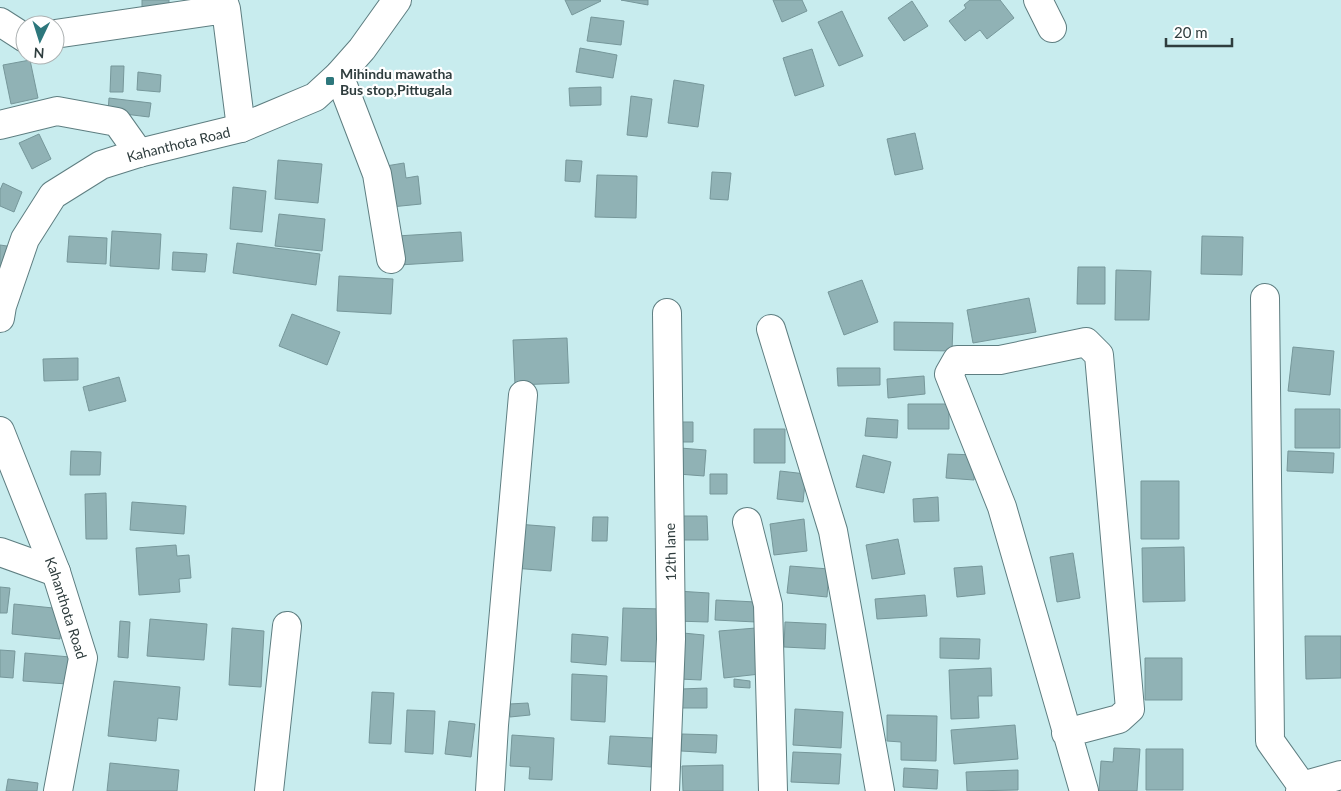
<svg xmlns="http://www.w3.org/2000/svg" width="1341" height="791" font-family="Lato,sans-serif">
<style>
.building{fill:#90b2b5;stroke:#76979a}
.lines{fill:none;stroke-linecap:round;stroke-linejoin:round}
.minor-casing{stroke:#5e7e81;stroke-width:30}
.major-casing{stroke:#5e7e81;stroke-width:30}
.minor{stroke:#fff;stroke-width:28}
.major{stroke:#fff;stroke-width:28}
.poi-dot{fill:#2d777c;stroke:#fff;stroke-width:2}
.labels{text-anchor:middle;dominant-baseline:central;stroke-width:4.5;stroke-linejoin:round;paint-order:stroke}
.poi-label{font-size:14px;font-weight:bold;fill:#2f3d3e;stroke:#fff;text-anchor:start}
.street-label{font-size:14px;fill:#2f3d3e;stroke:#fff}
</style>
<rect width="100%" height="100%" fill="#c8ecee"/>
<!-- building -->
<path class="building" d="M142,0H169V11H142Z
M565,0H600L601,1L572,15Z
M621,0H648V5Z
M773,0H802L807,11L782,22Z
M970,0H1000L1014,18L987,39L980,30L965,41L949,21L966,8L964,5Z
M912,1L928,26L904,41L888,18Z
M842,11L863,56L839,66L818,22Z
M591,17L624,21L621,45L587,41Z
M580,48L617,55L613,78L576,72Z
M812,49L824,86L795,96L783,58Z
M30,60L38,98L11,104L3,65Z
M111,66H124L123,92H110Z
M138,72L161,75L160,92L137,90Z
M674,80L704,85L698,127L668,123Z
M601,87V105L570,106L569,88Z
M631,96L652,99L647,137L627,135Z
M109,98L151,103L149,117L108,112Z
M915,133L923,169L895,175L887,139Z
M39,134L51,159L32,169L19,143Z
M278,160L322,164L318,203L275,199Z
M566,160L582,161L580,182L565,181Z
M404,163L406,178L418,176L421,204L391,207L386,166Z
M712,172L731,173L728,200L710,199Z
M597,175L637,176L636,218L595,217Z
M3,183L22,192L14,212L0,206V190Z
M233,187L266,191L262,232L230,229Z
M279,214L325,219L322,251L275,246Z
M112,231L161,234L159,269L110,266Z
M461,232L463,261L399,265L397,236Z
M69,236L107,238L106,264L67,262Z
M1202,236L1243,237L1242,275L1201,274Z
M237,243L320,254L316,285L233,273Z
M0,245L14,247L0,278Z
M173,252L207,254L205,272L172,270Z
M1078,267H1105V304H1077Z
M1116,270L1151,271L1149,320H1115Z
M339,276L393,279L391,314L337,311Z
M862,280L878,322L844,335L828,292Z
M1029,298L1036,332L973,343L967,310Z
M292,314L340,332L327,365L279,346Z
M894,322L953,323L952,351L894,350Z
M567,338L569,383L515,385L513,340Z
M1293,347L1334,351L1330,395L1288,391Z
M78,358V380L44,381L43,359Z
M837,368H880V385L838,386Z
M924,376L925,394L888,398L887,379Z
M119,377L126,401L89,411L83,387Z
M908,404H949V429H908Z
M1295,409H1340V448H1295Z
M867,418L898,420L897,438L865,436Z
M674,422H693V442H674Z
M754,429H785V463H754Z
M680,448L706,450L704,476L678,474Z
M71,451L101,452L100,475H70Z
M1288,451L1334,453L1333,473L1287,471Z
M948,454L976,455L974,480L946,478Z
M863,455L891,462L884,493L856,487Z
M780,471L806,474L803,502L777,499Z
M710,474H727V494H710Z
M1141,481H1179V539H1141Z
M106,493L107,539H86L85,494Z
M938,497L939,521L914,522L913,499Z
M132,502L186,506L184,534L130,530Z
M676,516H707L708,540H676Z
M593,517H608L607,541H592Z
M804,519L807,551L774,555L770,524Z
M517,524L555,527L551,571L513,568Z
M898,539L905,574L872,579L866,545Z
M176,545L177,556L189,555L191,578L179,579L180,592L139,595L136,548Z
M1184,547L1185,601L1143,602L1142,548Z
M1073,553L1080,598L1057,602L1050,557Z
M790,566L829,569L827,597L787,593Z
M982,566L985,594L957,597L954,568Z
M0,587L10,588L7,613H0Z
M677,591L709,593L708,622L675,621Z
M925,595L927,616L877,619L875,599Z
M716,600L756,602V622L715,620Z
M14,604L63,609L60,639L12,634Z
M623,608L662,609L660,662L621,661Z
M150,619L207,624L204,660L147,656Z
M120,621L130,622L128,658L118,657Z
M785,622L826,624L825,649L784,647Z
M232,628L264,631L261,687L229,685Z
M756,628L760,674L724,678L719,631Z
M683,633L704,635L701,680L679,679Z
M572,634L608,637L606,665L571,662Z
M1305,636H1341V678L1306,679Z
M940,638L980,639L979,659L940,658Z
M0,650L15,651L13,678L0,677Z
M25,653L70,657L67,684L23,681Z
M1145,658H1182V700H1145Z
M991,668L992,696H978L979,718L951,719L949,670Z
M572,674L607,676L605,722L571,720Z
M734,679L750,681V688L734,687Z
M114,681L180,687L177,720L158,718L156,741L108,736Z
M707,688V708H681V689Z
M372,692L394,693L391,744L369,743Z
M528,703L530,715L510,717L509,704Z
M795,709L843,712L841,748L793,745Z
M407,710L435,711L433,754L405,752Z
M887,715L937,716L936,761L901,760V742L887,741Z
M449,721L475,724L471,757L445,754Z
M1015,725L1018,759L954,764L951,730Z
M682,734L717,735L716,753L681,751Z
M512,735L554,738L552,780L529,779L530,767L510,766Z
M610,736L653,738L651,767L608,764Z
M1114,748L1140,749L1137,791H1099L1101,761L1113,762Z
M1146,749H1183V790H1146Z
M793,752L841,754L839,784L791,782Z
M110,763L179,770L177,791H107Z
M723,765V791H683L682,766Z
M904,768L938,770L937,789L903,787Z
M1018,770V790L967,791L966,772Z
M8,779L38,783L37,791H6Z"/>
<g class="lines">
<!-- minor casing -->
<g class="minor-casing">
<path id="minor" d="M223,0L226,9L241,128
M1038,0L1052,28
M0,22L25,38
M55,34L226,9
M339,75L377,174L391,259
M0,125L57,111L117,122L139,153
M1265,298L1270,741L1302,786
M771,329L833,531L880,791
M747,522L768,605L773,791
M0,552L56,572
M1066,733L1119,719L1130,709L1099,355L1086,342L1000,360H957L949,374L1002,507L1084,791
M269,791L287,626
M490,791L494,725L523,395
M665,791L671,639L667,313
M1300,791L1302,786L1341,775"/>
</g>
<!-- major casing -->
<g class="major-casing">
<g id="major">
<path id="s1" d="M0,318L2,306L25,239L53,195L101,165L139,153L241,128L315,97L339,75L362,49L397,0"/>
<path id="s2" d="M0,431L56,572L83,658L58,791"/>
</g>
</g>
<!-- minor -->
<use href="#minor" class="minor"/>
<!-- major -->
<use href="#major" class="major"/>
</g>
<!-- markers -->
<rect class="poi-dot" x="325" y="76" width="10" height="10" rx="2.5"/>
<g class="labels">
<!-- poi labels -->
<g class="poi-label">
<text x="340" y="73">Mihindu mawatha<tspan x="340" dy="16">Bus stop,Pittugala</tspan></text>
</g>
<!-- street labels -->
<g class="street-label">
<text stroke="none"><textPath href="#s1" startOffset="272">Kahanthota Road</textPath></text>
<text transform="translate(670 552) rotate(-91)">12th lane</text>
<text stroke="none"><textPath href="#s2" startOffset="189">Kahanthota Road</textPath></text>
</g>
</g>
<!-- north arrow -->
<g transform="translate(40 40) rotate(184)"><circle r="24" fill="#ffffff" stroke="#acb1b2"/>
<path d="M0-4L9 19L0 12L-9 19Z" fill="#2d777c"/>
<text y="-8" font-size="14" font-weight="bold" text-anchor="middle" fill="#2f3d3e">N</text>
</g>
<!-- scale -->
<path d="M1166 38v8h66v-8" fill="none" stroke="#2f3d3e" stroke-width="2.5"/>
<text x="1174" y="38" font-size="15" fill="#2f3d3e" stroke="#ffffff" stroke-width="4" paint-order="stroke">20 m</text>
</svg>
